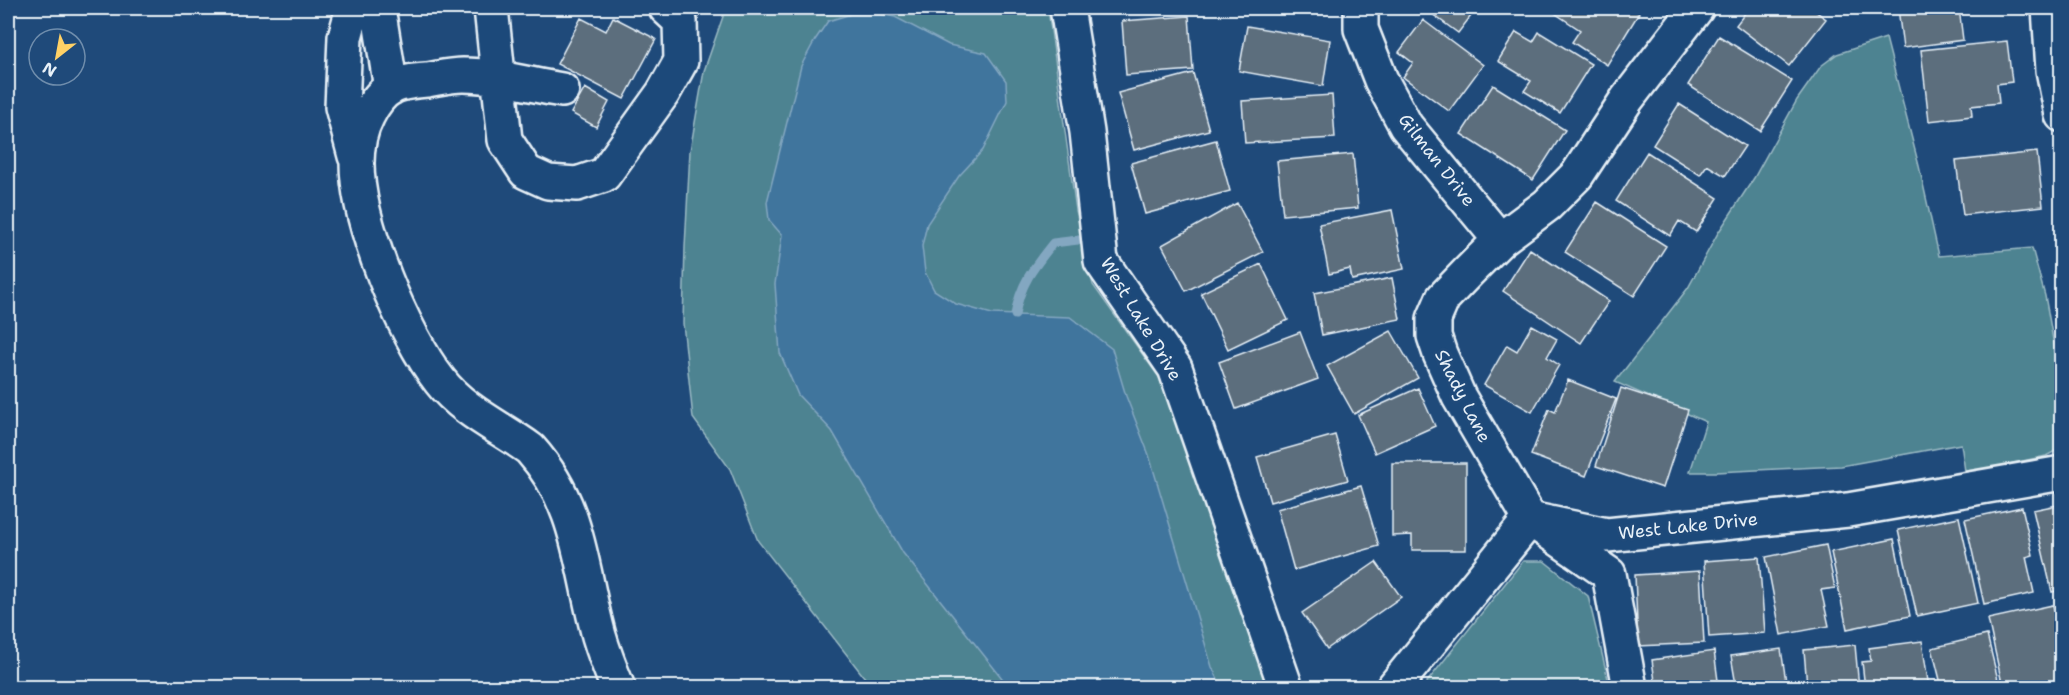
<svg xmlns="http://www.w3.org/2000/svg" width="2069" height="695" font-family="'Shantell Sans',sans-serif">
<style>
.green{fill:#4e8391;stroke:#9bbac4;stroke-width:1.5}
.water{fill:#40759d;stroke:#83a7c1;stroke-width:1.5}
.lines{fill:none;stroke-linecap:round;stroke-linejoin:round}
.stream{stroke:#83a7c1;stroke-width:9}
.building{fill:#5b6e7d;stroke:#e8f1f8;stroke-width:1.5}
.minor-casing{stroke:#e8f1f8;stroke-width:38}
.minor{stroke:#1f4a7a;stroke-width:33}
.labels{text-anchor:middle;dominant-baseline:central;stroke-width:6;stroke-linejoin:round;paint-order:stroke}
.street-label{font-size:18px;fill:#e8f1f8;stroke:#1f4a7a}
</style>
<rect width="100%" height="100%" fill="#1f4a7a"/>
<filter id="ink" filterUnits="userSpaceOnUse"><feTurbulence type="fractalNoise" baseFrequency=".0167" numOctaves="2"/><feDisplacementMap in="SourceGraphic" scale="12" xChannelSelector="R" yChannelSelector="G"/><feConvolveMatrix kernelMatrix="1 2 1 2 8 2 1 2 1" color-interpolation-filters="sRGB"/></filter>
<g filter="url(#ink)">
<!-- green -->
<path class="green" d="M726,8H1050L1049,16L1076,210L1093,285L1166,387L1208,516L1267,687H872L758,541L730,469L693,418L683,323L685,247L690,151L704,71Z
M1886,38L1919,166L1939,256L2032,248L2045,296L2061,383V448L2046,456L1972,472L1965,471L1961,444L1841,466L1716,472H1690L1706,422L1615,382L1688,288L1718,233L1754,178L1797,100L1821,66L1837,54Z
M1523,561H1544L1588,596L1610,687H1423Z"/>
<!-- water -->
<path class="water" d="M874,13L895,17L949,45L986,53L1006,81L1007,101L983,150L959,176L927,224L922,246L925,272L934,290L956,304L992,314L1070,317L1112,349L1126,396L1149,455L1212,667L1222,687H1009L903,553L832,431L798,395L780,353L775,284L782,235L769,220L767,202L801,66L815,40L828,21L851,14Z"/>
<g class="lines">
<!-- stream -->
<path class="stream" d="M1015,315C1020,284 1034,267 1053,243L1078,240"/>
</g>
<!-- building -->
<path class="building" d="M1242,8H1306V12Z
M1424,8H1477L1458,33Z
M1557,8H1630L1639,13L1607,65L1572,42L1580,30L1553,12Z
M1749,8H1811L1826,19L1789,66L1736,25Z
M1898,8H1959L1963,40L1903,48Z
M1189,16L1193,70L1126,75L1122,21Z
M613,17L656,39L624,99L557,64L581,18L606,31Z
M1423,20L1483,65L1449,111L1403,77L1413,63L1399,52Z
M1247,26L1330,40L1323,86L1239,71Z
M1516,32L1533,42L1539,32L1591,64L1560,113L1524,91L1531,81L1498,61Z
M1719,36L1792,81L1760,131L1688,85Z
M2007,41L2012,82L1997,84L1999,103L1971,106L1972,116L1929,121L1921,50Z
M1193,73L1209,130L1134,150L1118,93Z
M1493,85L1565,130L1533,180L1461,134Z
M585,88L609,102L596,127L571,113Z
M1332,95L1335,138L1245,143L1242,101Z
M1679,104L1745,146L1725,176L1707,165L1700,175L1653,145Z
M1216,140L1230,191L1145,214L1131,163Z
M1647,152L1718,198L1696,232L1679,221L1670,236L1616,201Z
M2037,152L2043,206L1963,215L1956,161Z
M1353,154L1358,208L1283,215L1277,161Z
M1597,202L1666,246L1634,296L1565,252Z
M1237,203L1263,252L1186,291L1162,245Z
M1392,210L1404,269L1352,280L1350,269L1329,274L1319,224Z
M1530,249L1609,301L1581,343L1503,291Z
M1261,264L1288,320L1228,349L1201,293Z
M1392,278L1400,319L1322,335L1314,293Z
M1532,325L1557,339L1547,357L1559,365L1532,412L1484,385L1507,345L1517,351Z
M1391,331L1418,378L1354,414L1327,366Z
M1300,332L1318,379L1236,409L1219,362Z
M1568,380L1616,399L1586,476L1531,455L1549,409L1555,412Z
M1418,388L1435,426L1375,453L1358,415Z
M1621,388L1688,410L1663,488L1596,466Z
M1335,435L1348,480L1270,502L1257,457Z
M1392,463H1466V550H1412V535L1392,536Z
M1361,486L1379,546L1294,570L1277,509Z
M2062,504V590L2052,592L2033,510Z
M2022,507L2033,555L2026,557L2034,593L1984,604L1965,519Z
M1959,517L1978,603L1917,616L1898,530Z
M1894,539L1910,616L1847,629L1831,552Z
M1826,545L1835,588L1821,590L1829,626L1781,635L1766,557Z
M1759,557L1765,633L1709,637L1704,561Z
M1376,562L1401,597L1327,649L1302,613Z
M1700,571L1704,643L1638,646L1635,575Z
M2053,605L2062,641V684L2046,688H2003L1988,619Z
M1987,635L2000,688H1942L1932,648Z
M1922,641L1929,688H1865L1862,662L1871,661L1869,648Z
M1855,645L1859,688H1799L1807,686L1804,650Z
M1781,649L1787,688H1725L1736,685L1731,656Z
M1714,651L1719,688H1656L1652,660Z"/>
<g class="lines">
<!-- minor casing -->
<g class="minor-casing">
<path id="minor" d="M353,8L345,37L342,107L355,156
M378,8L391,88
M491,8L505,140L526,172L548,182L577,184L604,175L663,93L681,61L680,21L666,8
M1067,8L1087,132L1101,261L1175,368L1286,688
M1361,8V29L1381,80L1406,126L1500,240
M2049,8L2053,70L2062,115
M562,90C530,85 496,75 463,75C451,75 439,78 427,80C415,81 402,82 392,87C381,93 373,105 368,115C360,130 357,145 357,163C357,223 403,334 440,381C463,411 500,427 530,449C581,506 580,567 599,636C604,653 611,671 618,688
M1393,688L1530,519L1607,535L1848,510L2062,473
M1630,688L1609,574L1530,519L1459,397L1440,354L1434,336V319L1443,298L1468,272L1500,240L1547,205L1577,175L1627,99L1697,8"/>
</g>
<!-- minor -->
<use href="#minor" class="minor"/>
</g>
</g>
<g class="labels">
<!-- street labels -->
<g class="street-label">
<text transform="translate(1437 160) rotate(52)">Gilman Drive</text>
<text transform="translate(1141 319) rotate(59)">West Lake Drive</text>
<text transform="translate(1463 396) rotate(63)">Shady Lane</text>
<text transform="translate(1688 526) rotate(-6)">West Lake Drive</text>
</g>
</g>
<!-- margin -->
<rect width="2069" height="695" fill="none" stroke="#1f4a7a" stroke-width="30"/>
<rect x="15" y="15" width="2039" height="665" fill="none" stroke="#e8f1f8" stroke-width="2" filter="url(#ink)"/>
<!-- north arrow -->
<g transform="translate(57 57) rotate(211)"><circle r="28" fill="#1f4a7a" stroke="#6f8dac" stroke-width="1.5"/>
<path d="M0-4.5L10 22L0 15L-10 22Z" fill="#ffd166"/>
<text y="-9" font-size="16" font-weight="bold" text-anchor="middle" fill="#e8f1f8">N</text>
</g>
</svg>
